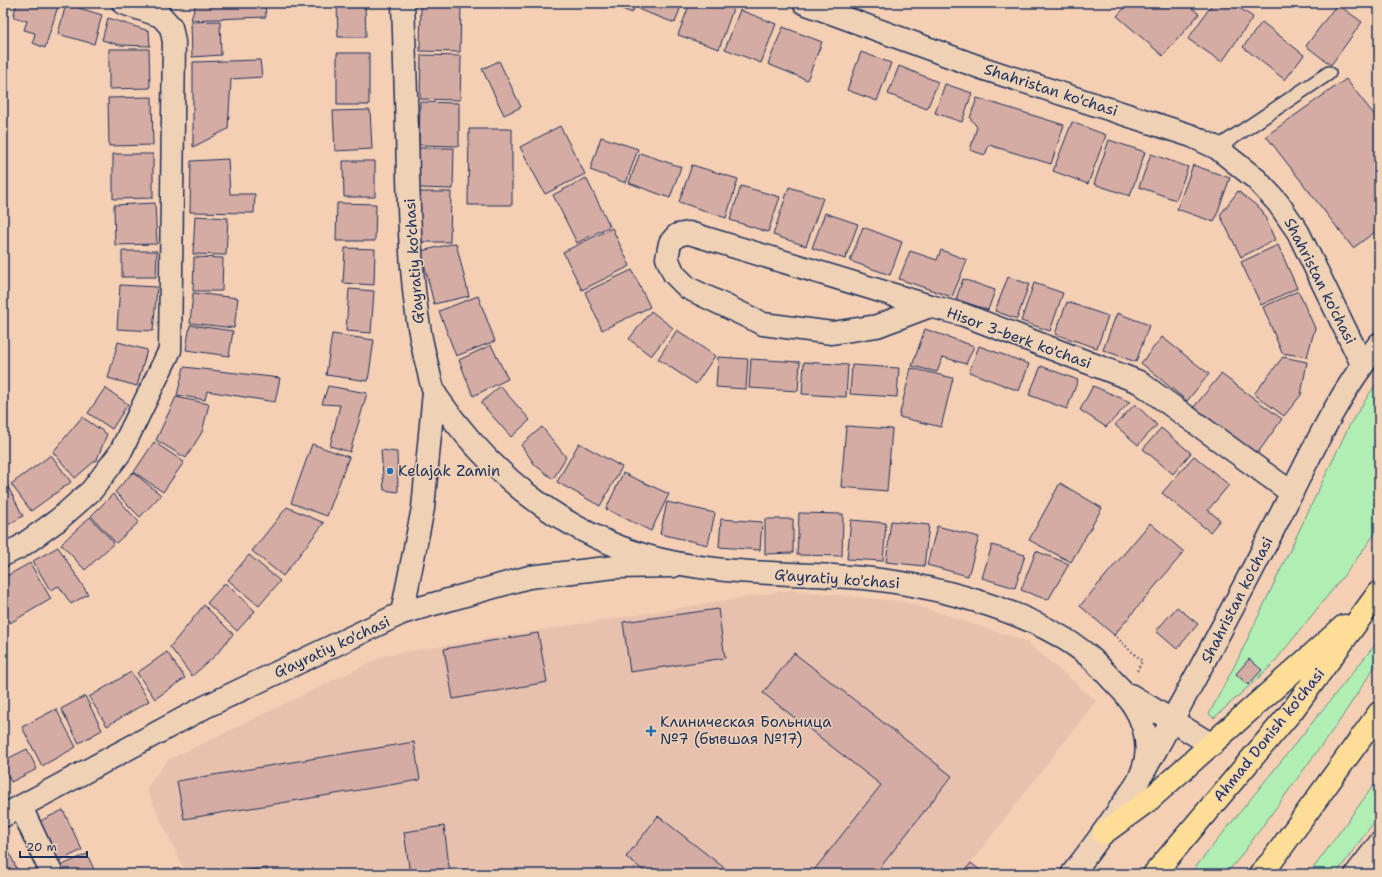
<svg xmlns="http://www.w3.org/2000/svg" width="1382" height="877" font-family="'Shantell Sans',sans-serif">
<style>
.built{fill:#e7c1ad}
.green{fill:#b1eeb4;stroke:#668e89}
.building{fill:#d5aca3;stroke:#1b2f5e}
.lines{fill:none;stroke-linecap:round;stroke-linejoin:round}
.lane-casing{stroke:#1b2f5e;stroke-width:16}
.street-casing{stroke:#1b2f5e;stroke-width:25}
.secondary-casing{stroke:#1b2f5e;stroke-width:25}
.primary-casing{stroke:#1b2f5e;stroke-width:25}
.path{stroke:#1b2f5e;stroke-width:2.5;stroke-dasharray:1 3;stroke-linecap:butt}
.lane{stroke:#efd2b5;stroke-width:13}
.street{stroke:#efd2b5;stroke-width:22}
.secondary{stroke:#efd2b5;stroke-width:22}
.primary{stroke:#fedd96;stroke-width:22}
.poi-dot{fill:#1f6fb2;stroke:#efd2b5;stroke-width:1.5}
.labels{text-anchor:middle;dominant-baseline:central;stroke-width:3;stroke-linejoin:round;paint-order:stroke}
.street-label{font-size:15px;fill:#1b2f5e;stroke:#efd2b5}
.poi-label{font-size:15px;fill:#1b2f5e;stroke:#efd2b5;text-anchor:start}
</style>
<rect width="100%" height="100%" fill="#f4cfb4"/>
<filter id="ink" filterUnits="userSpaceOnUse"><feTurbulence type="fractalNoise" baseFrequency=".025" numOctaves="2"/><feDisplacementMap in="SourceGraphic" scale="8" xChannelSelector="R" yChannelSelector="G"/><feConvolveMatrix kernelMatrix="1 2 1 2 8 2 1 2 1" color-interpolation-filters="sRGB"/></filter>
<g filter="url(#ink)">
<!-- built -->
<path class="built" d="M791,590L905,602L1026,641L1096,701L962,874H186L146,788L168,760L386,655Z"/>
<!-- green -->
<path class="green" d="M1379,379V528L1353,564L1272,665L1214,718L1209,714L1238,659L1350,424Z
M1379,640V660L1340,720L1240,857L1226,874H1190Z
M1379,778V815L1336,874H1309Z"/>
<!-- building -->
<path class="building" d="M17,3H59L45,48L33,43L35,33L24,30L27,21L13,17Z
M196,3H265L266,17L191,20Z
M337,3H365L366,37H338Z
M608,3H636L632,13Z
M642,3H682L675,23L640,10Z
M690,3H725L734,6L719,49L678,35Z
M1129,3H1186L1199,14L1163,56L1117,16Z
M1213,3H1232L1253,17L1222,62L1188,39Z
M66,4L102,15L94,44L58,34Z
M1337,4L1362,22L1331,65L1306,46Z
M421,5L461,6L460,52L420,51Z
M740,10L776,24L761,63L725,49Z
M108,18L149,31L150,46L120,45L102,40Z
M220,21L221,55L192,57L191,22Z
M1262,22L1304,55L1285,80L1243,47Z
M783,27L822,42L807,80L768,64Z
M109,49H149L150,88L109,89Z
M861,52L891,63L877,101L847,90Z
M337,53H369V105H337Z
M421,55L461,56L460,100L420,99Z
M260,60L262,77L231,79L228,129L193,147V62Z
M499,61L521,107L504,115L482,69Z
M899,66L938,82L927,109L888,94Z
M1346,79L1376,117L1379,115V229L1353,248L1266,136Z
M945,84L972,93L962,122L935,113Z
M152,97L153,145L109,146L108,98Z
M977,98L1064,125L1051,164L989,145L985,155L970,150L977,127L970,118Z
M420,102L459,103V146L419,145Z
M370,110L372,149L335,151L333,111Z
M1072,122L1106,135L1088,184L1053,171Z
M560,126L585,174L545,194L520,147Z
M469,129H512V205H468Z
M601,137L638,149L626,183L590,170Z
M1109,140L1145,152L1130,196L1094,184Z
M419,148H454L453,189L418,188Z
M640,153L681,167L670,198L629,183Z
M113,154H153V198L113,199Z
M1151,154L1188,167L1176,200L1139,187Z
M228,159L230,194H255L254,213L190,212L191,161Z
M343,161H375V197H344Z
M692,165L738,179L726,218L679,202Z
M1193,165L1230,178L1214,222L1177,209Z
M586,178L610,226L577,243L553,195Z
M741,186L780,197L768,232L730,220Z
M789,187L823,198L806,246L773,235Z
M1238,191L1262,210L1275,240L1241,257L1220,215Z
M419,192H451L450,242H418Z
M155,203L157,244L115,245L114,205Z
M337,203L376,204L375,241H336Z
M825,213L858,224L845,259L812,248Z
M195,216L228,218L226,255L193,254Z
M863,227L902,242L890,275L850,261Z
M612,228L630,266L582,290L563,252Z
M456,243L469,296L434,304L421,251Z
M1278,245L1297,288L1261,305L1241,262Z
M345,248L375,249L374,285L343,283Z
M941,250L967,260L952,297L899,279L910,251L937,260Z
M122,251H157L156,277H122Z
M194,257L223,258L222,291H193Z
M632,270L650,307L602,330L585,292Z
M1008,277L1029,284L1017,319L995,311Z
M963,279L995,290L988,310L956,299Z
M1034,283L1063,293L1050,331L1021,321Z
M120,285L157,287L153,331L117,329Z
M349,289L374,291L371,333L346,331Z
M1298,291L1315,328L1307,357L1282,353L1263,307Z
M193,293L238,298L234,328L190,323Z
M478,296L495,341L456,356L439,311Z
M1067,302L1108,316L1097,348L1055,334Z
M651,311L673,328L651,356L629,339Z
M1117,313L1149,325L1136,362L1103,350Z
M190,325L233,331L229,356L186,350Z
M925,329L974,346L966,364L943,357L937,372L912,366Z
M677,330L715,356L696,384L658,359Z
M332,334L374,340L368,381L326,375Z
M1162,337L1209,374L1187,401L1141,363Z
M118,342L147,350L137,386L108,378Z
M491,345L508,379L473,396L459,360Z
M979,346L1029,364L1019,391L969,372Z
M718,357L748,359L746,389L716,387Z
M1283,357L1307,362L1301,395L1284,416L1254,394Z
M751,359L800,362L798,391L749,388Z
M804,362L848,365L846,397L802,394Z
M852,365L899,368L897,397L850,394Z
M1041,366L1078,380L1067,409L1029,395Z
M184,367L280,378L275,402L207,391L205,400L177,395Z
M911,368L953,378L941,427L899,417Z
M1221,374L1282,419L1257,454L1194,407Z
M328,386L367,393L350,452L330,446L340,405L322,404Z
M500,386L530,420L511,437L481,403Z
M1093,386L1130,402L1106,427L1080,410Z
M105,388L128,404L112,429L88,413Z
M176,397L209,404L202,432L186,458L156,440Z
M1135,404L1157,425L1138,445L1115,425Z
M82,417L107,434L97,459L75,478L53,452Z
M846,426L892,429L887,491L841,487Z
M542,427L566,457L553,479L535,465L521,445Z
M1161,428L1191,453L1173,474L1143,449Z
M154,442L184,462L163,492L134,472Z
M579,443L622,467L600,506L557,482Z
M312,444L349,457L327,516L291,503Z
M381,450L397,452L398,492L384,490Z
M51,455L71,482L31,511L11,484Z
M1194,456L1229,485L1208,510L1220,520L1210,532L1162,493Z
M133,472L161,495L140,517L115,492Z
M623,473L669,494L651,531L606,509Z
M3,477L23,516L3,528Z
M1060,483L1102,508L1071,562L1029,540Z
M113,494L139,522L116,543L91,516Z
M667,502L715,513L708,545L660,534Z
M287,507L324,523L283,576L252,551Z
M799,513L843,514L842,556L797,555Z
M90,517L114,543L85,570L61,544Z
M721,519L762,522L760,550L719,547Z
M765,519H793V553L765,554Z
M851,520L886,523L883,561L847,559Z
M891,521L929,525L924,566L886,562Z
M1150,523L1184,552L1114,635L1080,606Z
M937,526L979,537L968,576L927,565Z
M992,545L1025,555L1015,588L982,578Z
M58,547L88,594L71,604L59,586L50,590L33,561Z
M1036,551L1069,564L1048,600L1021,590Z
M249,555L280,581L259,606L228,580Z
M30,563L51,599L10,623L3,613V578Z
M225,583L255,611L237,631L207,603Z
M204,605L233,634L215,656L192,676L170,647Z
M1177,607L1198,624L1177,649L1156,631Z
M718,609L725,658L630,672L623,622Z
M538,633L547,682L453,699L444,649Z
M167,652L185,678L155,699L137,673Z
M794,653L952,776L875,874H811L881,785L763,693Z
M1249,659L1262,670L1248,685L1236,674Z
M131,672L149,701L107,726L89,697Z
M85,696L102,730L79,743L61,709Z
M56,709L76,747L42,766L22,727Z
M414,742L420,780L184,819L177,781Z
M27,749L37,769L11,782L3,765V761Z
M63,810L82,850L55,863L36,823Z
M658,816L732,874H648L626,857Z
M444,826L450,874H410L404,832Z
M4,841L19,874H3Z
M87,854L96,874H61L58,867Z
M971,863L985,874H962Z
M267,868V874H231L230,872Z"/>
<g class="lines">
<!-- lane casing -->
<g class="lane-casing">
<path id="lane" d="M1217,148L1329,73"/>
</g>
<!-- street casing -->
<g class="street-casing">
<path id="street" d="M804,3L982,68L1192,136L1217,148L1256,179L1278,203L1298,232L1362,364
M930,306L689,233L677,235L670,243L667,258L674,274L688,288L763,324L832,333L877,326L930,306L964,315L1139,382L1292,493
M3,555L20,547L58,520L92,490L120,453L170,350L174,42L171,27L161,16L123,3
M402,613L423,508L434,392
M1143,773C1189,690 1234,607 1277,522C1308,461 1335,397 1379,344
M21,807L52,874
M3,816L205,707L402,613L529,577L615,567L673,566
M1356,874L1379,844"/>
</g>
<!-- secondary casing -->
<g class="secondary-casing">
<path id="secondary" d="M403,3C405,61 407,119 408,177C410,238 411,298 425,357C429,370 430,386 437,397C487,470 557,529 643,555C710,575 781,572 850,577C924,582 1034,609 1091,658C1100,666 1107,675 1115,683C1141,708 1156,743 1140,777C1137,785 1130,793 1125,801C1108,826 1091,850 1072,874
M1130,695L1212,745"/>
</g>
<!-- primary casing -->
<g class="primary-casing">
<path id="primary" d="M1104,833L1149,800L1344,626
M1154,874L1292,711L1379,592
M1260,874L1271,862L1379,713"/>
</g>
<!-- path -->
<path class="path" d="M1114,635L1142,661L1136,673"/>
<!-- lane -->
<use href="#lane" class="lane"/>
<!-- street -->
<use href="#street" class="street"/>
<!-- secondary -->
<use href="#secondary" class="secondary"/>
<!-- primary -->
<use href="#primary" class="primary"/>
</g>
</g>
<!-- markers -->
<g class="poi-dot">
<circle cx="390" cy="471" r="4"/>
<path d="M649 725h4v4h4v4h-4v4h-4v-4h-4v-4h4z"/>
</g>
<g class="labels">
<!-- street labels -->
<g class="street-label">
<text transform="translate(1051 90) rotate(18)">Shahristan ko'chasi</text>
<text transform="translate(414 261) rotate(-94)">G'ayratiy ko'chasi</text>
<text transform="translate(1320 281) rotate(63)">Shahristan ko'chasi</text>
<text transform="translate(1019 338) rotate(20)">Hisor 3-berk ko'chasi</text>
<text transform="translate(837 579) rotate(4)">G'ayratiy ko'chasi</text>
<text transform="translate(1237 600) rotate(-63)">Shahristan ko'chasi</text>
<text transform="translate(332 647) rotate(-25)">G'ayratiy ko'chasi</text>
<text transform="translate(1269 735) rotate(-51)">Ahmad Donish ko'chasi</text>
</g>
<!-- poi labels -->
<g class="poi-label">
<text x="398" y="471">Kelajak Zamin</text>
<text x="660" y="722">Клиническая Больница<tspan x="660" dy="17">№7 (бывшая №17)</tspan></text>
</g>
</g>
<!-- margin -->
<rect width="1382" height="877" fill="none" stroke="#efd2b5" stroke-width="16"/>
<rect x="8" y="8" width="1366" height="861" fill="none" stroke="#1b2f5e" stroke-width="1.5" filter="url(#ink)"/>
<!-- scale -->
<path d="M20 851v6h67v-6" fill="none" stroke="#1b2f5e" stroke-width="2"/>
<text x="26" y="851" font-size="12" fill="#1b2f5e" stroke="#efd2b5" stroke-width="3" paint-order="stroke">20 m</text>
</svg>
